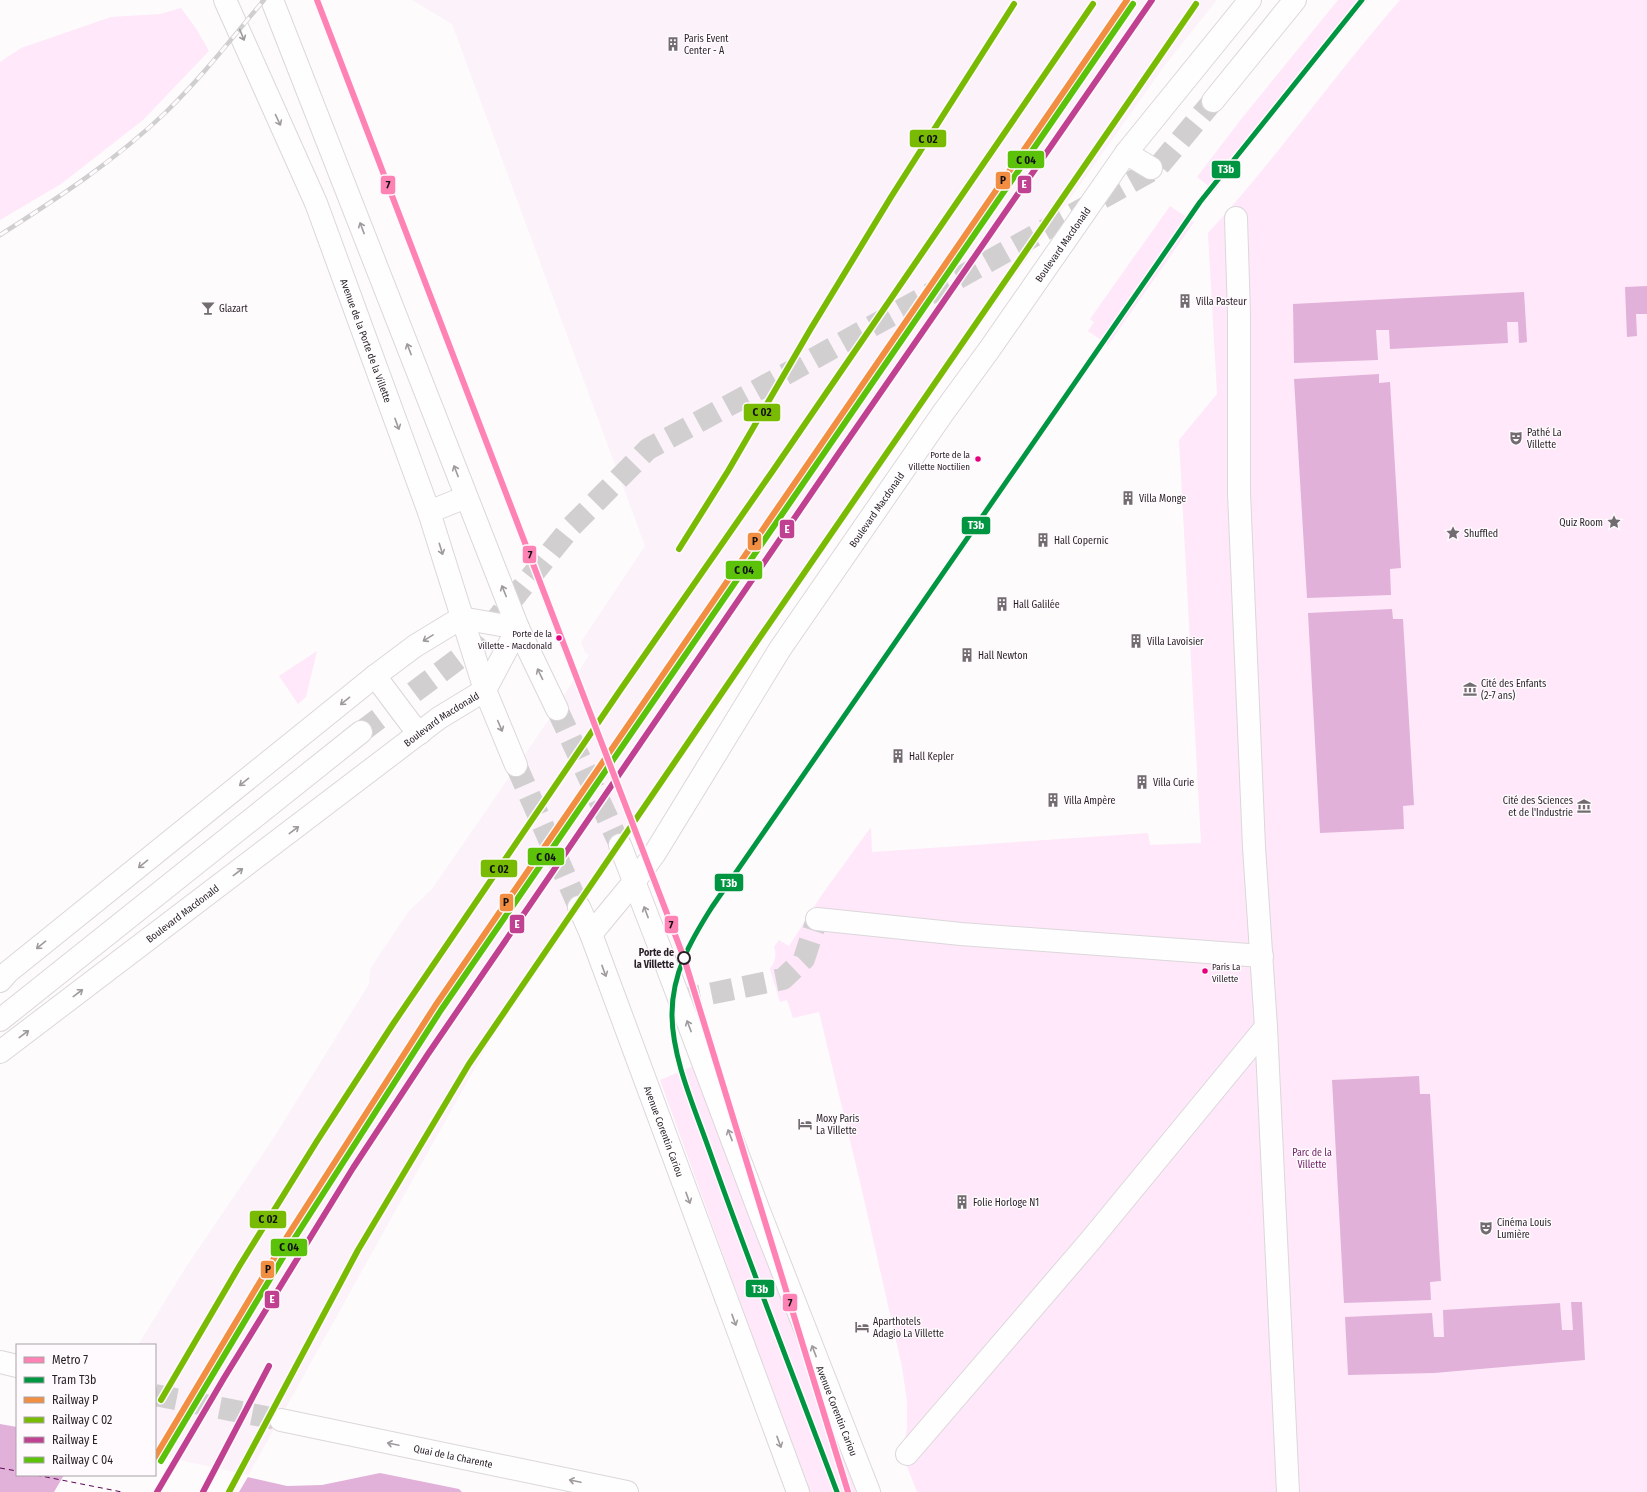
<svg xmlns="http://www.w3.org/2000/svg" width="1647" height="1492" viewBox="0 0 1647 1492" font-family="'Fira Sans Condensed',sans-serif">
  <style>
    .built { fill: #fcf2fa }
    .green { fill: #fee8f9 }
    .water { fill: #e2b1d9 }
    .pier { fill: #fdfbfc }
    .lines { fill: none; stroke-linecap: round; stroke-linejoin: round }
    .ferry { stroke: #5c0654; stroke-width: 1; stroke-dasharray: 5 4; stroke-linecap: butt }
    .minor-tunnel { stroke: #d2cfd1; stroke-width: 22; stroke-dasharray: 22 11; stroke-linecap: butt }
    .major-tunnel { stroke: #d2cfd1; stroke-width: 22; stroke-dasharray: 22 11; stroke-linecap: butt }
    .minor-casing { stroke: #dcd7da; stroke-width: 24 }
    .major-casing { stroke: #dcd7da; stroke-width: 24 }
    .minor { stroke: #fffeff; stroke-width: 22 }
    .major { stroke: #fffeff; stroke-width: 22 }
    .rail-casing { stroke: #d0cfd0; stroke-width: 4.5 }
    .rail { stroke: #fefafd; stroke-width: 3; stroke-dasharray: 9; stroke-linecap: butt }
    .rail-1-casing { stroke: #fefafd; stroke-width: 9 }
    .rail-2-casing { stroke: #fefafd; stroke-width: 9 }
    .rail-3-casing { stroke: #fefafd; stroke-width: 9 }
    .rail-4-casing { stroke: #fefafd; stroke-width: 9 }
    .rail-1 { stroke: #f28e42; stroke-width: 6 }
    .rail-2 { stroke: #79bb02; stroke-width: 6 }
    .rail-3 { stroke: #c04191; stroke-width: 6 }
    .rail-4 { stroke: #5bc109; stroke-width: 6 }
    .tram-1-casing { stroke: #fefafd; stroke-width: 8 }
    .tram-1 { stroke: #009641; stroke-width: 5 }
    .metro-1-casing { stroke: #fefafd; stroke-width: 9 }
    .metro-1 { stroke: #ff82b4; stroke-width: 6 }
    .oneway { stroke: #9e9a9d }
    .bus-dot { fill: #e5007d; stroke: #fefafd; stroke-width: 1.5 }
    .stop-dot { fill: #fefafd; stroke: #271f25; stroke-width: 2 }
    .labels { text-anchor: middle; stroke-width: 3; stroke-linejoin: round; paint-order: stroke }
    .bus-label { font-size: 9px; fill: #271f25; stroke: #fefafd; text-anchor: end }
    .poi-label { font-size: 10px; fill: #271f25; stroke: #fefafd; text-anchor: start }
    .street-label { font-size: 10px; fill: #271f25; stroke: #fefafd }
    .stop-label { font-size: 10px; font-weight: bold; fill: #271f25; stroke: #fefafd; text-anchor: end }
    .park-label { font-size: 10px; fill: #722269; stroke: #fefafd }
    .line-badge { stroke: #fefafd; stroke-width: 1.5 }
    .badge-label { font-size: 11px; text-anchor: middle; font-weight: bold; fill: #fff }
    .pale-badge-label { font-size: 11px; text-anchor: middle; font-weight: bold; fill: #111 }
  </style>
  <rect width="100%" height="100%" fill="#fdfbfc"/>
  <path class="built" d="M 412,0 L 1217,0 L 1165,65 L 843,518 L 497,1028 L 239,1492 L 51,1492 L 155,1475 L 155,1345 L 138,1345 L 186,1267 L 271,1142 L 369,984 L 370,969 L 409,911 L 432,889 L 552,715 L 589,655 L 585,652 L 581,642 L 645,546 L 452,24 Z"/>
  <path class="green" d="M 1338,0 L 1368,0 L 1283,102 L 1215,191 L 1197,177 L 1242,118 Z
    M 1400,0 L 1647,0 L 1647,1492 L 917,1492 L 902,1454 L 907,1429 L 907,1401 L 902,1367 L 861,1186 L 819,1012 L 793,1018 L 787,1000 L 780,1002 L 770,969 C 775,962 777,956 774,947 L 779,940 L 789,946 L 821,896 L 871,827 L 872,852 L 1148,833 L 1150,845 L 1201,843 L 1179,440 L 1217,394 L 1208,233 C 1276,159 1334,76 1400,0 Z
    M 181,8 L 197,30 L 209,51 L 143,120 L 61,184 L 0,220 L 0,62 L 21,48 L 111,17 L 160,14 Z
    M 1170,206 L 1194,222 L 1108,345 L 1088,331 L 1094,322 L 1090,319 Z
    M 317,651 L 306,697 L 298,704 L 279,676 Z
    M 696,1065 L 856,1492 L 809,1492 L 660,1080 Z"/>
  <path class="water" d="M 1647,286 L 1647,318 L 1647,314 L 1636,314 L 1637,336 L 1627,337 L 1625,287 Z
    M 1524,292 L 1527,342 L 1519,343 L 1518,322 L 1507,322 L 1508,343 L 1390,349 L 1389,330 L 1376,330 L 1378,360 L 1294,363 L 1293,304 Z
    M 1379,374 L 1379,383 L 1390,382 L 1401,568 L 1390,569 L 1391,595 L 1307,598 L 1294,379 Z
    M 1392,609 L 1393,619 L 1403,619 L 1414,805 L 1403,806 L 1404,829 L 1320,833 L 1308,613 Z
    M 1419,1076 L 1420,1094 L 1430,1094 L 1441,1281 L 1430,1282 L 1431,1300 L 1344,1303 L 1332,1080 Z
    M 1571,1302 L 1582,1302 L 1585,1360 L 1434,1373 L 1348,1375 L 1345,1317 L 1432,1313 L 1434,1337 L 1444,1337 L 1443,1310 L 1560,1303 L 1562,1330 L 1573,1330 Z
    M 0,1424 L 17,1427 L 17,1475 L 243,1476 L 287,1486 L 322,1485 L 380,1473 L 459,1489 L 462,1492 L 0,1492 Z"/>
  <path class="pier" d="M 155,1455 L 249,1475 L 239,1492 L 54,1492 L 64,1475 L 155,1475 Z"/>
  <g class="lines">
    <path class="ferry" d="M 0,1468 L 17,1471
      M 36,1475 L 122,1492"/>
    <path class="minor-tunnel" d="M 679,1000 L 783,979 L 804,959 L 817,919
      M 155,1395 L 281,1420"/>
    <path class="major-tunnel" d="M 557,709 L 620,845
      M 361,732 L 474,647 L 571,527 L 648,449 L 750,394 L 1158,167 L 1213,101
      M 516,765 L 579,907"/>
    <defs>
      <g id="minor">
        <path d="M 1126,153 L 1151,168"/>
        <path d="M 1236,218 L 1239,315 L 1239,493 L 1254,847 L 1266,1027 L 1288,1492"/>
        <path d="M 817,919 L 961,934 L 1262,956"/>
        <path d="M 0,1362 L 17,1366"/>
        <path id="s1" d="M 281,1420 L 627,1492"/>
        <path d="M 907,1454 L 1090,1241 L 1266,1027"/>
      </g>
      <g id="major">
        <path id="s2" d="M 225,0 L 316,203 L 429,512 L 485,690 L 516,765"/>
        <path d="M 272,0 L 518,628 L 557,709"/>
        <path d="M 1213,101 L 1295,0"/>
        <path d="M 429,512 L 466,497"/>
        <path d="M 375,676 L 411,724 L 420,733"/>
        <path id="s3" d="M 620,845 L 666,964 L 759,1211 L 869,1492"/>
        <path id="s4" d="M 579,907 L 591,934 L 798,1492"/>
        <path id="s5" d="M 591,934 L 634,882 L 655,853 L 780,649 L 943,413 L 989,350 L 1126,153 L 1250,0"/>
        <path d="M 0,981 L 8,972 L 375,676 L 415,646 L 461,618 L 518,628"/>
        <path d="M 0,1020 L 361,732"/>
        <path id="s6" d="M 0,1052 L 439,718 L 485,690 L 518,628"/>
      </g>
    </defs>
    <use href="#minor" class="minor-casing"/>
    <use href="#major" class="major-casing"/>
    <use href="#minor" class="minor"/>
    <use href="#major" class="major"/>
    <defs>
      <path id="rail" d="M 0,235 C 58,198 116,160 166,112 C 202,77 232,38 264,0"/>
    </defs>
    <use href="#rail" class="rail-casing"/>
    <use href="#rail" class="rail"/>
    <defs>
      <path id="rail-1" d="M 155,1457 L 288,1235 L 435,1006 L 1127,0"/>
      <path id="rail-2" d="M 679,549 L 728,471 L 810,330 L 891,197 L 1014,4
        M 161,1400 L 240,1265 L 317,1141 L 393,1024 L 621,689 L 772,472 L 1093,4
        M 229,1492 L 358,1250 L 469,1064 L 758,640 L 1196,4"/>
      <path id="rail-3" d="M 157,1492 L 224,1378 L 353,1168 L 428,1054 L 843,447 L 1152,0
        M 203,1492 L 269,1366"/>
      <path id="rail-4" d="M 161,1461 L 294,1239 L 441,1010 L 1133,4"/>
    </defs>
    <use href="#rail-1" class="rail-1-casing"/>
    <use href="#rail-2" class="rail-2-casing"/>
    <use href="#rail-3" class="rail-3-casing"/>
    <use href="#rail-4" class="rail-4-casing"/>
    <use href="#rail-1" class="rail-1"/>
    <use href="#rail-2" class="rail-2"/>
    <use href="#rail-3" class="rail-3"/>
    <use href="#rail-4" class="rail-4"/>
    <defs>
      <path id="tram-1" d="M 837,1492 C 795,1380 751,1268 711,1155 C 696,1111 672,1060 672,1014 C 672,973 691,940 712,907 L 1200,202 L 1362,0"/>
    </defs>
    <use href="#tram-1" class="tram-1-casing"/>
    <use href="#tram-1" class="tram-1"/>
    <defs>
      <path id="metro-1" d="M 317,0 L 684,958 L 848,1492"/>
    </defs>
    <use href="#metro-1" class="metro-1-casing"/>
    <use href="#metro-1" class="metro-1"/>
  </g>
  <defs><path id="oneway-shaft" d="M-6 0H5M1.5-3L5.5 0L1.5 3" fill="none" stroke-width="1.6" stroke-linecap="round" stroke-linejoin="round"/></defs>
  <g class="oneway">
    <use href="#oneway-shaft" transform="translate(242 35) rotate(68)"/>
    <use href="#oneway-shaft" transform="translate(278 120) rotate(65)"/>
    <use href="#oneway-shaft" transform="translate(362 228) rotate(-111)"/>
    <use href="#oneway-shaft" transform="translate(409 349) rotate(-111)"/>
    <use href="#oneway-shaft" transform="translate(397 424) rotate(70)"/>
    <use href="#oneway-shaft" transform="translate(456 471) rotate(-111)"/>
    <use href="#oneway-shaft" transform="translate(441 549) rotate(73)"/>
    <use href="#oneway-shaft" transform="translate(504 591) rotate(-112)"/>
    <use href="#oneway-shaft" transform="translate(428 638) rotate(148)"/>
    <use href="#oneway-shaft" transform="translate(540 674) rotate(-116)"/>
    <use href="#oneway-shaft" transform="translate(345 701) rotate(141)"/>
    <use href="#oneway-shaft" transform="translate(500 726) rotate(67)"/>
    <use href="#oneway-shaft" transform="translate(244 782) rotate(141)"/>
    <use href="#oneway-shaft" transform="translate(294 830) rotate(-37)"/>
    <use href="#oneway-shaft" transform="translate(143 864) rotate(141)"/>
    <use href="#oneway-shaft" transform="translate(238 872) rotate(-37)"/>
    <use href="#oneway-shaft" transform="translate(646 912) rotate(-111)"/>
    <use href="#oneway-shaft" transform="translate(41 945) rotate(141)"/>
    <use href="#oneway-shaft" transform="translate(604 971) rotate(70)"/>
    <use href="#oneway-shaft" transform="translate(78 993) rotate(-37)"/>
    <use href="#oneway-shaft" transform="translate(689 1026) rotate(-111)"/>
    <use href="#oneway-shaft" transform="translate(24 1034) rotate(-37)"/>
    <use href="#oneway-shaft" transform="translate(730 1135) rotate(-111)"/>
    <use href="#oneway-shaft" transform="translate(688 1198) rotate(70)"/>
    <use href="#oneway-shaft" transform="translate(734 1320) rotate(70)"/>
    <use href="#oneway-shaft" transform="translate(814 1351) rotate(-111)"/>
    <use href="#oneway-shaft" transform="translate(779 1442) rotate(70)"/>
    <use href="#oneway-shaft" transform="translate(393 1444) rotate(-168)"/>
    <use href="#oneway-shaft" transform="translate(575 1481) rotate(-168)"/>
  </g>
  <defs>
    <symbol id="building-bare" viewBox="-9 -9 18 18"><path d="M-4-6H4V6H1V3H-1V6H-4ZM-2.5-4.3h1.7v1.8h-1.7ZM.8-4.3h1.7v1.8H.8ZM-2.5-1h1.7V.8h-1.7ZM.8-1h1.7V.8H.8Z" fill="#726c70" stroke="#fefafd" stroke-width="2.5" paint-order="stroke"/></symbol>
    <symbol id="bar-bare" viewBox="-9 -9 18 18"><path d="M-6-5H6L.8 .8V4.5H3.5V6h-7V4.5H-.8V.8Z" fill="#726c70" stroke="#fefafd" stroke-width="2.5" paint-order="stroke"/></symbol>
    <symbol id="theatre-bare" viewBox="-9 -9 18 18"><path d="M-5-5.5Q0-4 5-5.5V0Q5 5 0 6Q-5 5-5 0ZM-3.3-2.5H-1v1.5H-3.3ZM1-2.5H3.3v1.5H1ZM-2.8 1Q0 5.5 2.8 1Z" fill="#726c70" stroke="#fefafd" stroke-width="2.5" paint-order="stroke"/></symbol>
    <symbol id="sight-bare" viewBox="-9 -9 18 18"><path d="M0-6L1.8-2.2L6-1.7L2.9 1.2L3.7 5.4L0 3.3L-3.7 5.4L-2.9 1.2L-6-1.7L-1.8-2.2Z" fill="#726c70" stroke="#fefafd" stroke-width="2.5" paint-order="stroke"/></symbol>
    <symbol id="museum-bare" viewBox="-9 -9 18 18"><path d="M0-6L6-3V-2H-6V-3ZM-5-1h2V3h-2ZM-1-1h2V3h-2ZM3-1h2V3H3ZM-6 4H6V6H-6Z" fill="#726c70" stroke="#fefafd" stroke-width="2.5" paint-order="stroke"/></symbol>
    <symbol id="hotel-bare" viewBox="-9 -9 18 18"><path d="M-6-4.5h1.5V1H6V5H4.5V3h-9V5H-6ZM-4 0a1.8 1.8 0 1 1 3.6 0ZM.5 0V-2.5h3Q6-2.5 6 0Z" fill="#726c70" stroke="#fefafd" stroke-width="2.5" paint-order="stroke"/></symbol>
  </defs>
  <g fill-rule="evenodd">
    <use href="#building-bare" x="663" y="34" width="20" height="20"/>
    <use href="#building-bare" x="1175" y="291" width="20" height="20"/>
    <use href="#bar-bare" x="198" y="298" width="20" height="20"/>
    <use href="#theatre-bare" x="1506" y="428" width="20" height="20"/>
    <use href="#building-bare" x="1118" y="488" width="20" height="20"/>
    <use href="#sight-bare" x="1604" y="512" width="20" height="20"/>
    <use href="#sight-bare" x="1443" y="523" width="20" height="20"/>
    <use href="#building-bare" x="1033" y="530" width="20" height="20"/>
    <use href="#building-bare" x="992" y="594" width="20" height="20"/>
    <use href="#building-bare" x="1126" y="631" width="20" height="20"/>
    <use href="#building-bare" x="957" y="645" width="20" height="20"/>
    <use href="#museum-bare" x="1460" y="679" width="20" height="20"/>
    <use href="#building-bare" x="888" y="746" width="20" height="20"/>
    <use href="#building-bare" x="1132" y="772" width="20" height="20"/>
    <use href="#building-bare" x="1043" y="790" width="20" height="20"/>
    <use href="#museum-bare" x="1574" y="796" width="20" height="20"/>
    <use href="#hotel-bare" x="795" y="1114" width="20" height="20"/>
    <use href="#building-bare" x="952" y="1192" width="20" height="20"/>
    <use href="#theatre-bare" x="1476" y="1218" width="20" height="20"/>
    <use href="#hotel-bare" x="852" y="1317" width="20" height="20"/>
  </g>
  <g class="bus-dot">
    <circle cx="978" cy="459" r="3.5"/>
    <circle cx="559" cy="638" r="3.5"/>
    <circle cx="1205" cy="971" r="3.5"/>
  </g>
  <circle class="stop-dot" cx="684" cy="958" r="6"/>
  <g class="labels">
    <g class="bus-label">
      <text x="970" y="458">Porte de la<tspan x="970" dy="12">Villette Noctilien</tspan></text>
      <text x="552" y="637">Porte de la<tspan x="552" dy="12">Villette - Macdonald</tspan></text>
      <text x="1212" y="970" text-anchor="start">Paris La<tspan x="1212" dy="12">Villette</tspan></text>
    </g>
    <g class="poi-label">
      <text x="684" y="42">Paris Event<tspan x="684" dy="12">Center - A</tspan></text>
      <text x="1196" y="305">Villa Pasteur</text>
      <text x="219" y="312">Glazart</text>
      <text x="1527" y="436">Pathé La<tspan x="1527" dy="12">Villette</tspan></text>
      <text x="1139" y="502">Villa Monge</text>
      <text x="1603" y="526" text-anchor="end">Quiz Room</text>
      <text x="1464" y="537">Shuffled</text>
      <text x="1054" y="544">Hall Copernic</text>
      <text x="1013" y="608">Hall Galilée</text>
      <text x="1147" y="645">Villa Lavoisier</text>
      <text x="978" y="659">Hall Newton</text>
      <text x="1481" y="687">Cité des Enfants<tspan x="1481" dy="12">(2-7 ans)</tspan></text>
      <text x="909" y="760">Hall Kepler</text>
      <text x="1153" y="786">Villa Curie</text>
      <text x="1064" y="804">Villa Ampère</text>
      <text x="1573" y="804" text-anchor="end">Cité des Sciences<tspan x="1573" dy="12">et de l'Industrie</tspan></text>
      <text x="816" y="1122">Moxy Paris<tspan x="816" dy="12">La Villette</tspan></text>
      <text x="973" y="1206">Folie Horloge N1</text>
      <text x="1497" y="1226">Cinéma Louis<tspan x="1497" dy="12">Lumière</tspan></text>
      <text x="873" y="1325">Aparthotels<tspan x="873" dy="12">Adagio La Villette</tspan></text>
    </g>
    <g class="street-label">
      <text dy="4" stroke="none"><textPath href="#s5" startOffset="836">Boulevard Macdonald</textPath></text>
      <text dy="4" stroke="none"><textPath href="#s2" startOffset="369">Avenue de la Porte de la Villette</textPath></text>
      <text dy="4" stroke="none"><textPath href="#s5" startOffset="512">Boulevard Macdonald</textPath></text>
      <text dy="4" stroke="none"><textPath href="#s6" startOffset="553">Boulevard Macdonald</textPath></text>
      <text dy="4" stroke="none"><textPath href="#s6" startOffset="229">Boulevard Macdonald</textPath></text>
      <text dy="4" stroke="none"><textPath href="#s4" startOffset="240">Avenue Corentin Cariou</textPath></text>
      <text dy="4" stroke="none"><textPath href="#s3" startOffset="606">Avenue Corentin Cariou</textPath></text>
      <text dy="4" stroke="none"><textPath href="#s1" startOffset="176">Quai de la Charente</textPath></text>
    </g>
    <g class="stop-label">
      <text x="674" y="956">Porte de<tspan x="674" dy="12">la Villette</tspan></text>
    </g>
    <g class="park-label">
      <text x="1312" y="1156">Parc de la<tspan x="1312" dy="12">Villette</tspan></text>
    </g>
  </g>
  <g class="line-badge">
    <rect x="909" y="129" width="38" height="19" rx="4" fill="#79bb02"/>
    <rect x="1007" y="150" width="38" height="19" rx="4" fill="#5bc109"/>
    <rect x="1211" y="160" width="30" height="19" rx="4" fill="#009641"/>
    <rect x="995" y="171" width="16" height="19" rx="4" fill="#f28e42"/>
    <rect x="1017" y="175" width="15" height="19" rx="4" fill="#c04191"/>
    <rect x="380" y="175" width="16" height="20" rx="4" fill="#ff82b4"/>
    <rect x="743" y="403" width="38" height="19" rx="4" fill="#79bb02"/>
    <rect x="961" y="516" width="30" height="19" rx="4" fill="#009641"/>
    <rect x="779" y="519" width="16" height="20" rx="4" fill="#c04191"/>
    <rect x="747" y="532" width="15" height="19" rx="4" fill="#f28e42"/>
    <rect x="522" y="545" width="15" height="19" rx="4" fill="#ff82b4"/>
    <rect x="725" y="560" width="38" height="20" rx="4" fill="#5bc109"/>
    <rect x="527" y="847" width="38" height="19" rx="4" fill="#5bc109"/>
    <rect x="480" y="859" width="38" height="19" rx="4" fill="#79bb02"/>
    <rect x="714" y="873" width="30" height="19" rx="4" fill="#009641"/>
    <rect x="499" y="893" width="15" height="19" rx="4" fill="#f28e42"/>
    <rect x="509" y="914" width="16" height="20" rx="4" fill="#c04191"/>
    <rect x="664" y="915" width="15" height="19" rx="4" fill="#ff82b4"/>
    <rect x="249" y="1210" width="38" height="19" rx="4" fill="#79bb02"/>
    <rect x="270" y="1238" width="38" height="19" rx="4" fill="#5bc109"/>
    <rect x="260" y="1260" width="15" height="19" rx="4" fill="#f28e42"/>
    <rect x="745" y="1279" width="30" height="19" rx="4" fill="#009641"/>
    <rect x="264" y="1290" width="16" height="19" rx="4" fill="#c04191"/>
    <rect x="782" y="1293" width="16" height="19" rx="4" fill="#ff82b4"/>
  </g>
  <g class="badge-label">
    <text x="1226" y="173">T3b</text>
    <text x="1024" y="188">E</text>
    <text x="976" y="529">T3b</text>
    <text x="787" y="533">E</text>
    <text x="729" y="887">T3b</text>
    <text x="517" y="928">E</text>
    <text x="760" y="1293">T3b</text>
    <text x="272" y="1303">E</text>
  </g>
  <g class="pale-badge-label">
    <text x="928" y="143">C 02</text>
    <text x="1026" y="164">C 04</text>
    <text x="1003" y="184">P</text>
    <text x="388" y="189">7</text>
    <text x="762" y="416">C 02</text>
    <text x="755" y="545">P</text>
    <text x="530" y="559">7</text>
    <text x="744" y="574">C 04</text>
    <text x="546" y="861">C 04</text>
    <text x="499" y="873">C 02</text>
    <text x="506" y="906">P</text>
    <text x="671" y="929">7</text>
    <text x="268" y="1223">C 02</text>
    <text x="289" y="1251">C 04</text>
    <text x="268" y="1273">P</text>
    <text x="790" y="1307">7</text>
  </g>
  <rect x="16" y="1344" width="140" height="132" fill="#fefafd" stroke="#a8a2a7"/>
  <rect x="24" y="1357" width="20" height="6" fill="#ff82b4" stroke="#a8a2a7"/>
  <text x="52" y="1364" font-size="12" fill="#271f25">Metro 7</text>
  <rect x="24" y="1377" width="20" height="6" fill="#009641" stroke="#a8a2a7"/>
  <text x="52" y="1384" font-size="12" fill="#271f25">Tram T3b</text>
  <rect x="24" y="1397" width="20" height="6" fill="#f28e42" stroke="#a8a2a7"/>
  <text x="52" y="1404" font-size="12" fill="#271f25">Railway P</text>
  <rect x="24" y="1417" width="20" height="6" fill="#79bb02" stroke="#a8a2a7"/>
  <text x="52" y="1424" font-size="12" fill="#271f25">Railway C 02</text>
  <rect x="24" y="1437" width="20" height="6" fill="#c04191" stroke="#a8a2a7"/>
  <text x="52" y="1444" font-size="12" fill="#271f25">Railway E</text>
  <rect x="24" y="1457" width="20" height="6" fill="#5bc109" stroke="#a8a2a7"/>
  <text x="52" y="1464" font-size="12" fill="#271f25">Railway C 04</text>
</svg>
